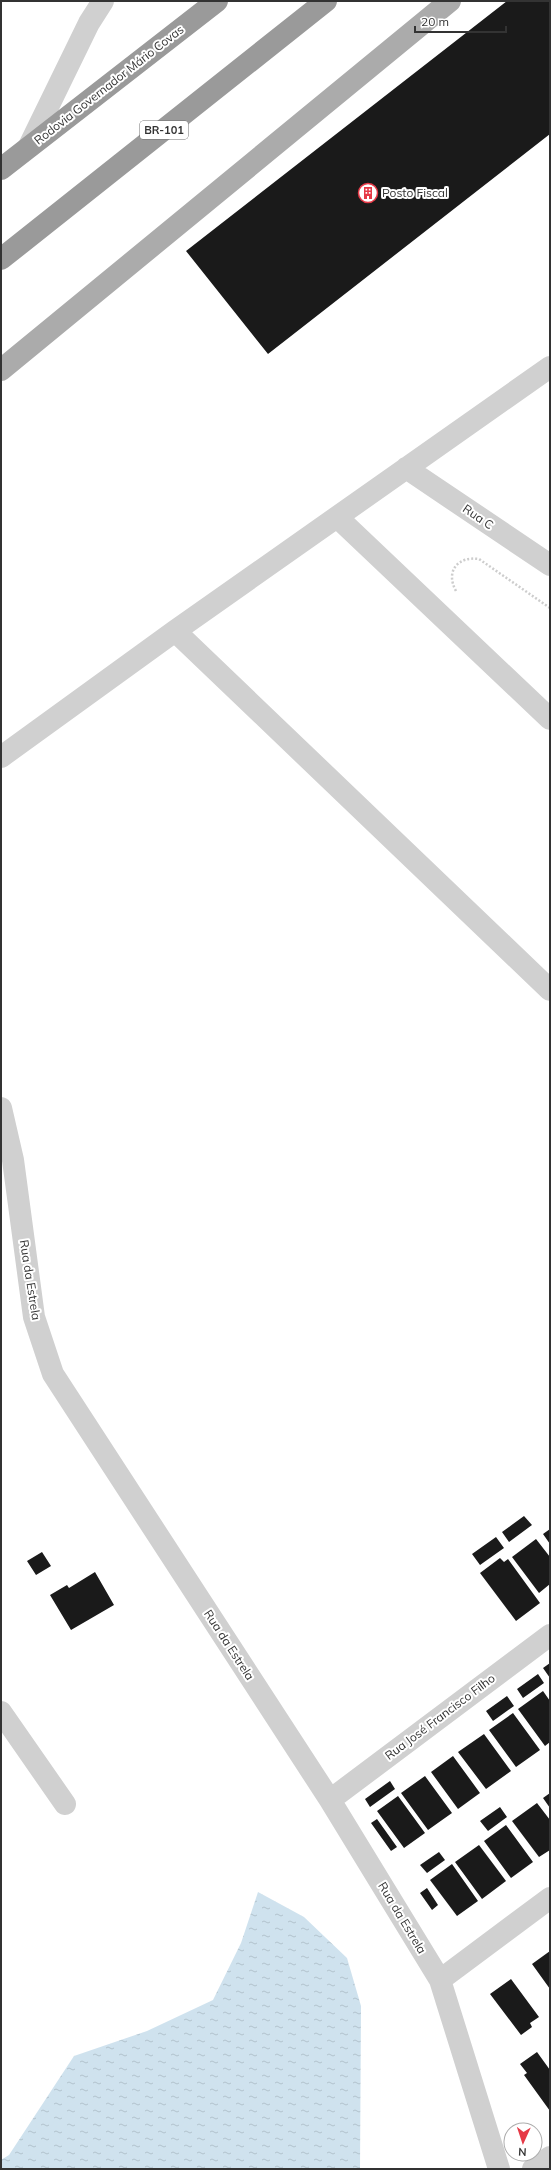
<svg xmlns="http://www.w3.org/2000/svg" width="551" height="2170" viewBox="0 0 551 2170" font-family="Mulish,sans-serif">
  <style>
    .water { fill: url(#water-ripples) }
    .building { fill: #1a1a1a }
    .lines { fill: none; stroke-linecap: round; stroke-linejoin: round }
    .path { stroke: #cdcdcd; stroke-width: 2.5; stroke-dasharray: 2 2; stroke-linecap: butt }
    .minor { stroke: #d0d0d0; stroke-width: 22 }
    .major { stroke: #ababab; stroke-width: 22 }
    .highway { stroke: #9a9a9a; stroke-width: 22 }
    .labels { text-anchor: middle; stroke-width: 4; stroke-linejoin: round; paint-order: stroke }
    .shield { fill: #fff; stroke: #707070; stroke-width: 1 }
    .shield-label { font-size: 11px; font-weight: bold; fill: #333 }
    .street-label { font-size: 12px; fill: #333; stroke: #fff }
    .poi-label { font-size: 12px; fill: #333; stroke: #fff; text-anchor: start }
  </style>
  <defs>
    <pattern id="water-ripples" width="26" height="14" patternUnits="userSpaceOnUse"><rect width="26" height="14" fill="#cfe2ee"/><path d="M2 4q2-2 4 0t4 0M15 11q2-2 4 0t4 0" fill="none" stroke="#b2c2cd"/></pattern>
  </defs>
  <rect width="100%" height="100%" fill="#fff"/>
  <path class="water" d="M 258,1892 L 304,1917 L 347,1958 L 361,2006 L 360,2169 L 1,2169 L 1,2160 L 9,2155 L 74,2056 L 147,2031 L 213,2000 L 241,1943 Z"/>
  <path class="building" d="M 507,1 L 550,1 L 550,134 L 268,354 L 186,251 Z
    M 524,1516 L 532,1525 L 509,1542 L 502,1532 Z
    M 550,1529 L 550,1544 L 543,1534 Z
    M 496,1537 L 504,1548 L 480,1565 L 472,1554 Z
    M 536,1539 L 550,1557 L 550,1584 L 539,1593 L 512,1557 Z
    M 42,1552 L 51,1566 L 36,1575 L 27,1561 Z
    M 500,1558 L 504,1562 L 508,1559 L 540,1603 L 516,1621 L 480,1573 Z
    M 95,1572 L 114,1605 L 71,1630 L 50,1595 L 67,1585 L 69,1588 Z
    M 550,1663 L 550,1678 L 543,1668 Z
    M 538,1674 L 544,1683 L 523,1698 L 517,1689 Z
    M 543,1691 L 550,1701 L 550,1742 L 545,1746 L 518,1709 Z
    M 507,1696 L 514,1706 L 493,1721 L 486,1711 Z
    M 513,1713 L 540,1750 L 516,1767 L 489,1730 Z
    M 484,1734 L 511,1771 L 486,1789 L 458,1752 Z
    M 453,1756 L 480,1793 L 458,1809 L 431,1772 Z
    M 425,1776 L 452,1813 L 428,1830 L 401,1793 Z
    M 390,1781 L 395,1789 L 370,1807 L 365,1799 Z
    M 550,1793 L 550,1808 L 543,1798 Z
    M 398,1796 L 425,1833 L 404,1848 L 377,1811 Z
    M 537,1803 L 550,1820 L 550,1850 L 539,1857 L 512,1821 Z
    M 500,1807 L 507,1817 L 488,1831 L 480,1821 Z
    M 377,1819 L 397,1847 L 391,1851 L 371,1823 Z
    M 506,1825 L 533,1862 L 511,1878 L 484,1841 Z
    M 479,1845 L 506,1881 L 482,1899 L 455,1862 Z
    M 439,1852 L 445,1860 L 427,1873 L 420,1865 Z
    M 452,1864 L 478,1901 L 457,1916 L 430,1880 Z
    M 427,1888 L 438,1905 L 432,1910 L 420,1893 Z
    M 550,1951 L 550,1989 L 532,1964 Z
    M 511,1979 L 539,2017 L 530,2023 L 532,2027 L 521,2035 L 490,1994 Z
    M 537,2052 L 550,2070 L 550,2111 L 524,2075 L 527,2073 L 520,2064 Z"/>
  <g class="lines">
    <path class="path" d="M 456,591 C 445,571 458,556 479,559 L 550,608"/>
    <path class="minor" d="M 29,146 L 89,23 L 103,1
      M 406,468 L 550,565
      M 337,517 L 550,719
      M 175,631 L 550,990
      M 1,757 L 175,631 L 550,367
      M 1,1108 L 13,1160 L 34,1317 L 53,1374 L 330,1800 L 440,1980 L 499,2169
      M 1,1712 L 65,1804
      M 330,1800 L 550,1635
      M 440,1980 L 550,1898
      M 533,2169 L 550,2157"/>
    <path class="major" d="M 1,370 L 450,1"/>
    <path class="highway" d="M 1,169 L 217,1
      M 1,259 L 326,1"/>
  </g>
  <defs>
    <symbol id="building-ring" viewBox="-11 -11 22 22"><circle r="9.5" fill="#fff" stroke="#e63946" stroke-width="1.5"/><path d="M-4-6H4V6H1V3H-1V6H-4ZM-2.5-4.3h1.7v1.8h-1.7ZM.8-4.3h1.7v1.8H.8ZM-2.5-1h1.7V.8h-1.7ZM.8-1h1.7V.8H.8Z" fill="#e63946"/></symbol>
  </defs>
  <g fill-rule="evenodd">
    <use href="#building-ring" x="357" y="182" width="22" height="22"/>
  </g>
  <g class="labels">
    <rect class="shield" x="140" y="121" width="48" height="18" rx="3"/>
    <g class="shield-label">
      <text x="164" y="134">BR-101</text>
    </g>
    <g class="street-label">
      <text transform="translate(109 85) rotate(-38)" y="4">Rodovia Governador Mário Covas</text>
      <text transform="translate(478 517) rotate(34)" y="4">Rua C</text>
      <text transform="translate(30 1280) rotate(81)" y="4">Rua da Estrela</text>
      <text transform="translate(229 1645) rotate(57)" y="4">Rua da Estrela</text>
      <text transform="translate(440 1717) rotate(-37)" y="4">Rua José Francisco Filho</text>
      <text transform="translate(402 1918) rotate(59)" y="4">Rua da Estrela</text>
    </g>
    <g class="poi-label">
      <text x="382" y="197">Posto Fiscal</text>
    </g>
  </g>
  <rect width="551" height="2170" fill="none" stroke="#333333" stroke-width="4"/>
  <g transform="translate(523 2142) rotate(183)"><circle r="19" fill="#ffffff" stroke="#adadad"/>
  <path d="M0-3L7 15L0 10L-7 15Z" fill="#e63946"/>
  <text y="-6" font-size="11" font-weight="bold" text-anchor="middle" fill="#333333">N</text>
  </g>
  <path d="M415 26v6h91v-6" fill="none" stroke="#333333" stroke-width="2"/>
  <text x="421" y="26" font-size="12" fill="#333333" stroke="#ffffff" stroke-width="3" paint-order="stroke">20 m</text>
</svg>
